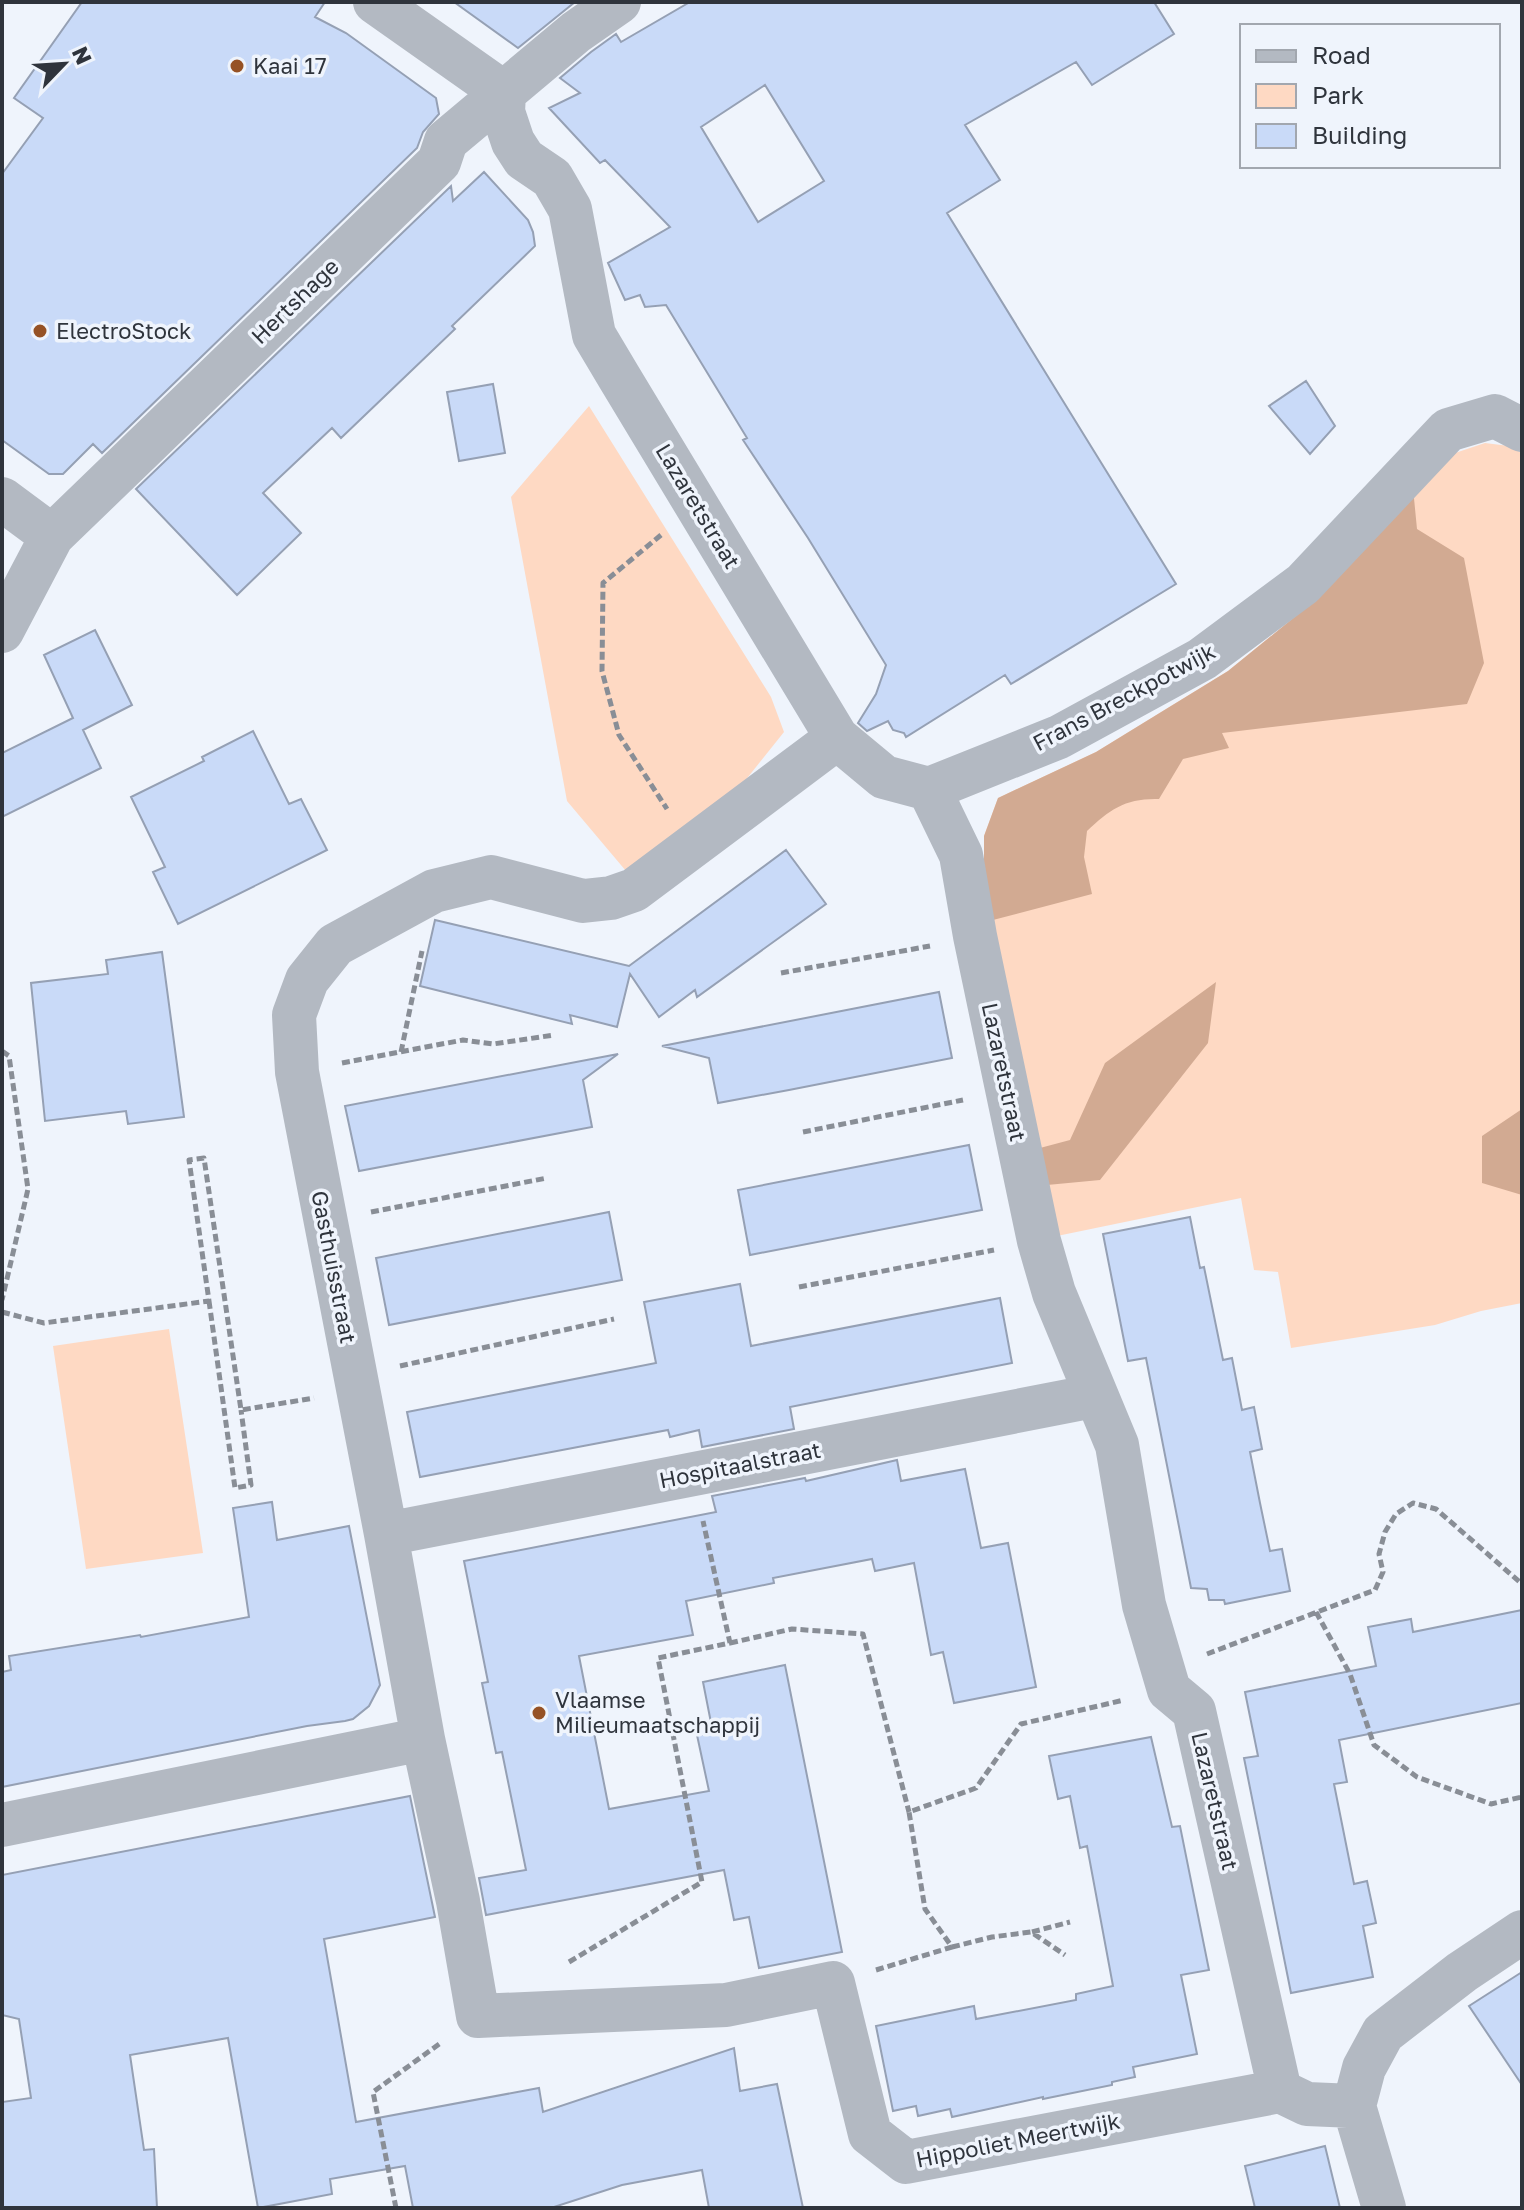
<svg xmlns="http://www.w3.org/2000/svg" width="1524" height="2210" viewBox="0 0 1524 2210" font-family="'Golos Text',sans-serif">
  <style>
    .green { fill: #fed9c3 }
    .forest { fill: #d2aa92 }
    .building { fill: #c9daf8; stroke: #95a0b4; stroke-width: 2; fill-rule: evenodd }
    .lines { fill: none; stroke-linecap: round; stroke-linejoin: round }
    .path { stroke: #898e96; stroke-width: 5; stroke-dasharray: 8 4; stroke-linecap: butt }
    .minor { stroke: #b3b9c2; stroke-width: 44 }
    .poi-dot { fill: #965225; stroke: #eff4fc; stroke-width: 3 }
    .labels { text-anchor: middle; stroke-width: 7; stroke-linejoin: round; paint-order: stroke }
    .poi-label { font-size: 22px; fill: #2f343c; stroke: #eff4fc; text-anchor: start }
    .street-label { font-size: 22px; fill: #2f343c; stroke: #eff4fc }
  </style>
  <rect width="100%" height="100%" fill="#eff4fc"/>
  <path class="green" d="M 589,406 L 771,697 L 784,732 L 732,797 L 626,871 L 567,801 L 511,497 Z
    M 1485,443 L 1509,446 L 1522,453 L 1522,1303 L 1481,1311 L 1435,1325 L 1291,1348 L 1278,1272 L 1254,1270 L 1241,1198 L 1057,1236 L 1030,1092 L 1009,1005 L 993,920 L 984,836 L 998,798 L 1096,752 L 1228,671 L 1297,615 L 1449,455 Z
    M 169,1329 L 203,1553 L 86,1569 L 53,1346 Z"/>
  <path class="forest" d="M 1413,488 L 1417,529 L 1464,558 L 1484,663 L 1467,704 L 1222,733 L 1229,748 L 1183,759 L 1159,799 C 1126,798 1110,809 1087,831 L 1084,857 L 1092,894 L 993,920 L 984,870 L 984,836 L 998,798 L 1096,752 L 1228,671 L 1297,615 Z
    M 1216,982 L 1208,1043 L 1100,1180 L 1047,1185 L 1040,1148 L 1070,1140 L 1105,1063 Z
    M 1522,1109 L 1522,1195 L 1482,1183 L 1482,1136 Z"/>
  <path class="building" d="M 82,2 L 325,2 L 315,17 L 346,33 L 436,98 L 439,114 L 423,132 L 417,148 L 102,453 L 93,444 L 63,474 L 49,474 L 2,440 L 2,174 L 43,118 L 14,98 Z
    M 454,2 L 575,2 L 518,48 Z
    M 690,2 L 1154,2 L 1174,34 L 1092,85 L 1076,62 L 965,125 L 1000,180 L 947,213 L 1176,584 L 1011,684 L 1005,675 L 906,737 L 904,733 L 893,730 L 888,721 L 867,731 L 858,723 L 876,694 L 886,665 L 808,538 L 743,440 L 747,438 L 666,305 L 645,307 L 640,295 L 625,300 L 608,263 L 670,227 L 605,160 L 600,163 L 549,108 L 580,93 L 560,78 L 591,52 L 616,34 L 621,42 ZM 765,85 L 824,181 L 758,222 L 701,127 Z
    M 484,172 L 528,220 L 533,232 L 535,246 L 452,326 L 455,329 L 341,438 L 332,428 L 263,493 L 301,533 L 237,595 L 136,489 L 451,186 L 453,201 Z
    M 1306,381 L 1335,426 L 1310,454 L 1269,406 Z
    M 493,384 L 505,453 L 459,461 L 447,392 Z
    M 95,630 L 132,705 L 83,730 L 101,768 L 2,817 L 2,753 L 73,718 L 44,655 Z
    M 253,731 L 289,804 L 301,799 L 327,850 L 178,924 L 153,872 L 165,867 L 131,797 L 204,761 L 202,757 Z
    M 786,850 L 826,904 L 697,997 L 695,990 L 659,1017 L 630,974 L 617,1027 L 570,1015 L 572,1024 L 420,986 L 435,920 L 629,966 Z
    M 162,952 L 184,1117 L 128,1124 L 126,1111 L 45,1121 L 31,983 L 108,974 L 106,960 Z
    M 939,992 L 952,1058 L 789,1090 L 718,1103 L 709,1058 L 662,1046 Z
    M 618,1054 L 583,1080 L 592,1127 L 359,1171 L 345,1106 Z
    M 969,1145 L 982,1210 L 750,1255 L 738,1190 Z
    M 609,1212 L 622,1280 L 389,1325 L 376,1258 Z
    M 1190,1217 L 1200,1268 L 1204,1267 L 1223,1360 L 1232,1358 L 1242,1410 L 1254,1407 L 1262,1449 L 1250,1452 L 1260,1503 L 1270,1551 L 1282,1549 L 1290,1591 L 1225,1604 L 1224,1600 L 1209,1600 L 1207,1589 L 1191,1588 L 1146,1358 L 1128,1361 L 1103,1234 Z
    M 740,1284 L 751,1346 L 1000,1298 L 1012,1363 L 790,1407 L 794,1429 L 702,1447 L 699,1430 L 670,1437 L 668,1430 L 420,1477 L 407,1412 L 656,1363 L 644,1302 Z
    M 897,1460 L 901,1481 L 965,1469 L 981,1548 L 1008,1543 L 1036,1687 L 954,1703 L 943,1652 L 931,1655 L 914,1563 L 875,1571 L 872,1559 L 773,1578 L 774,1583 L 686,1601 L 693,1635 L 579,1656 L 609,1809 L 709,1791 L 697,1735 L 713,1733 L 703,1682 L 785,1665 L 842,1952 L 759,1968 L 749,1917 L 734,1920 L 724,1870 L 486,1915 L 479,1878 L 526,1870 L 502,1752 L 496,1753 L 482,1683 L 488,1682 L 464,1561 L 716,1512 L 712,1496 L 805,1478 L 806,1481 Z
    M 272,1502 L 277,1540 L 349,1526 L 380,1685 L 369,1706 L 353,1719 L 345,1721 L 307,1726 L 2,1787 L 2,1672 L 11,1670 L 9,1656 L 140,1635 L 141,1637 L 249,1617 L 233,1508 Z
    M 1522,1610 L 1522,1703 L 1339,1740 L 1347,1782 L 1334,1784 L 1354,1884 L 1367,1881 L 1376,1923 L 1363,1926 L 1373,1977 L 1291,1993 L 1244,1758 L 1258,1756 L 1245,1692 L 1376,1666 L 1368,1627 L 1411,1619 L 1413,1632 Z
    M 1151,1737 L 1172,1827 L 1180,1826 L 1209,1970 L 1181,1975 L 1197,2054 L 1133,2067 L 1135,2077 L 1112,2082 L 1112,2085 L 1043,2099 L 1043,2097 L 952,2117 L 950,2109 L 918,2116 L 916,2106 L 893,2111 L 876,2026 L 974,2006 L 976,2019 L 1076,2000 L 1076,1994 L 1113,1986 L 1087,1846 L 1080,1848 L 1070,1796 L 1058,1799 L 1049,1756 Z
    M 410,1796 L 435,1917 L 324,1939 L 356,2122 L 539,2088 L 543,2112 L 734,2048 L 740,2091 L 777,2084 L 803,2208 L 709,2208 L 702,2170 L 622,2185 L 551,2208 L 413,2208 L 405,2166 L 330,2179 L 332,2194 L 258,2208 L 228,2038 L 130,2055 L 144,2150 L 154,2149 L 157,2208 L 2,2208 L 2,2102 L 31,2098 L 19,2019 L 2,2015 L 2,1875 Z
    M 1522,1972 L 1522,2085 L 1469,2006 Z
    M 1325,2146 L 1340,2208 L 1255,2208 L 1245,2166 Z"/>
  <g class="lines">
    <path class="path" d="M 661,535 L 603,583 L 602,671 L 619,735 L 667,809
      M 781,973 L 930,946
      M 2,1051 L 9,1056 L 28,1189 L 2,1300
      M 401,1052 L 422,951
      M 342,1063 L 463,1040 L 493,1044 L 554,1035
      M 803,1132 L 963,1100
      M 371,1212 L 547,1178
      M 799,1287 L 994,1250
      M 209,1301 L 235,1488 L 251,1485 L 241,1410
      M 2,1312 L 44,1323 L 209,1301 L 189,1160 L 204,1158 L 241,1410 L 314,1398
      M 400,1366 L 614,1319
      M 1316,1612 L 1350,1674 L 1374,1745 L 1417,1777 L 1491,1804 L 1522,1797
      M 730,1643 L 792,1629 L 863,1634 L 909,1812
      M 1207,1654 L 1375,1590 L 1383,1572 L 1379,1554 L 1385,1532 L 1396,1514 L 1413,1503 L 1436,1509 L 1522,1584
      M 1032,1932 L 1070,1922
      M 952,1947 L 992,1937 L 1031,1932 L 1065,1955
      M 569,1962 L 702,1882 L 658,1658 L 730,1643 L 703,1521
      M 876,1970 L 952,1947 L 925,1909 L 909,1812 L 976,1788 L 1021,1724 L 1124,1700
      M 396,2208 L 373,2092 L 442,2042"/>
    <path class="minor" d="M 375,2 L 504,93
      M 504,93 L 503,112 L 513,142 L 524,159 L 552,178 L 570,209 L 594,335 L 619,377 L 837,738 L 884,777 L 929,789 L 961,855 L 975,936 L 1039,1241 L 1054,1293 L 1117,1445 L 1144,1605 L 1169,1690 L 1194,1711 L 1280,2091 L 1307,2104 L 1354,2106
      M 2,499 L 52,536
      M 2,631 L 52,536 L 439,162 L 446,141 L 576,32 L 619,2
      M 929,789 L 1059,737 L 1202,659 L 1303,584 L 1448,430 L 1495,416 L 1522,430
      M 386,1534 L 1094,1396
      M 423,1739 L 458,1901 L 478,2016 L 726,2005 L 833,1983 L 870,2134 L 906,2162 L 1280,2091
      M 2,1825 L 423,1739 L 386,1534 L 297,1072 L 294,1015 L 307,980 L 335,945 L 434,891 L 491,877 L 583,901 L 611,898 L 634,890 L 837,738
      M 1384,2208 L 1354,2106 L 1364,2068 L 1383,2033 L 1462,1972 L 1522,1932"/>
  </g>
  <g class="poi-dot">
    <circle cx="237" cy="66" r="8"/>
    <circle cx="40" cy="331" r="8"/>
    <circle cx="539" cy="1713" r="8"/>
  </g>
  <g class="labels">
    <g class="poi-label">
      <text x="253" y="74">Kaai 17</text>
      <text x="56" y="339">ElectroStock</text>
      <text x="555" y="1708">Vlaamse<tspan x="555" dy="25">Milieumaatschappij</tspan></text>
    </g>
    <g class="street-label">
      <text transform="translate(295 301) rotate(-44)" y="8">Hertshage</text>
      <text transform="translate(698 506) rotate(59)" y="8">Lazaretstraat</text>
      <text transform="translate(1124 697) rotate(-28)" y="8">Frans Breckpotwijk</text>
      <text transform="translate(1004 1072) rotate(78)" y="8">Lazaretstraat</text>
      <text transform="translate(334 1267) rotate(79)" y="8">Gasthuisstraat</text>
      <text transform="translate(740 1465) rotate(-11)" y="8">Hospitaalstraat</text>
      <text transform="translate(1215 1801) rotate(77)" y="8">Lazaretstraat</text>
      <text transform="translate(1018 2140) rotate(-11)" y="8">Hippoliet Meertwijk</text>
    </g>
  </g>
  <rect width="1524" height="2210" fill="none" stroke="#2f343c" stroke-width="8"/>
  <rect x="1240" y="24" width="260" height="144" fill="#eff4fc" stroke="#a2a7af" stroke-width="2"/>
  <rect x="1256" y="50" width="40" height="12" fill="#b3b9c2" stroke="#a2a7af" stroke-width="2"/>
  <text x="1312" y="64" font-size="24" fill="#2f343c">Road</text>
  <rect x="1256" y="84" width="40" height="24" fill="#fed9c3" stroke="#a2a7af" stroke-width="2"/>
  <text x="1312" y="104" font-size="24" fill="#2f343c">Park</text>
  <rect x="1256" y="124" width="40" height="24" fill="#c9daf8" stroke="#a2a7af" stroke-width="2"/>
  <text x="1312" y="144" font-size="24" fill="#2f343c">Building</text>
  <g transform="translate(64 64) rotate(65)" stroke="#eff4fc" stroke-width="6" paint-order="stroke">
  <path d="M0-6L14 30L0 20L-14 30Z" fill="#2f343c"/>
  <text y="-12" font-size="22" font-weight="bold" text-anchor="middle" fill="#2f343c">N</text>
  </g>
</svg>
